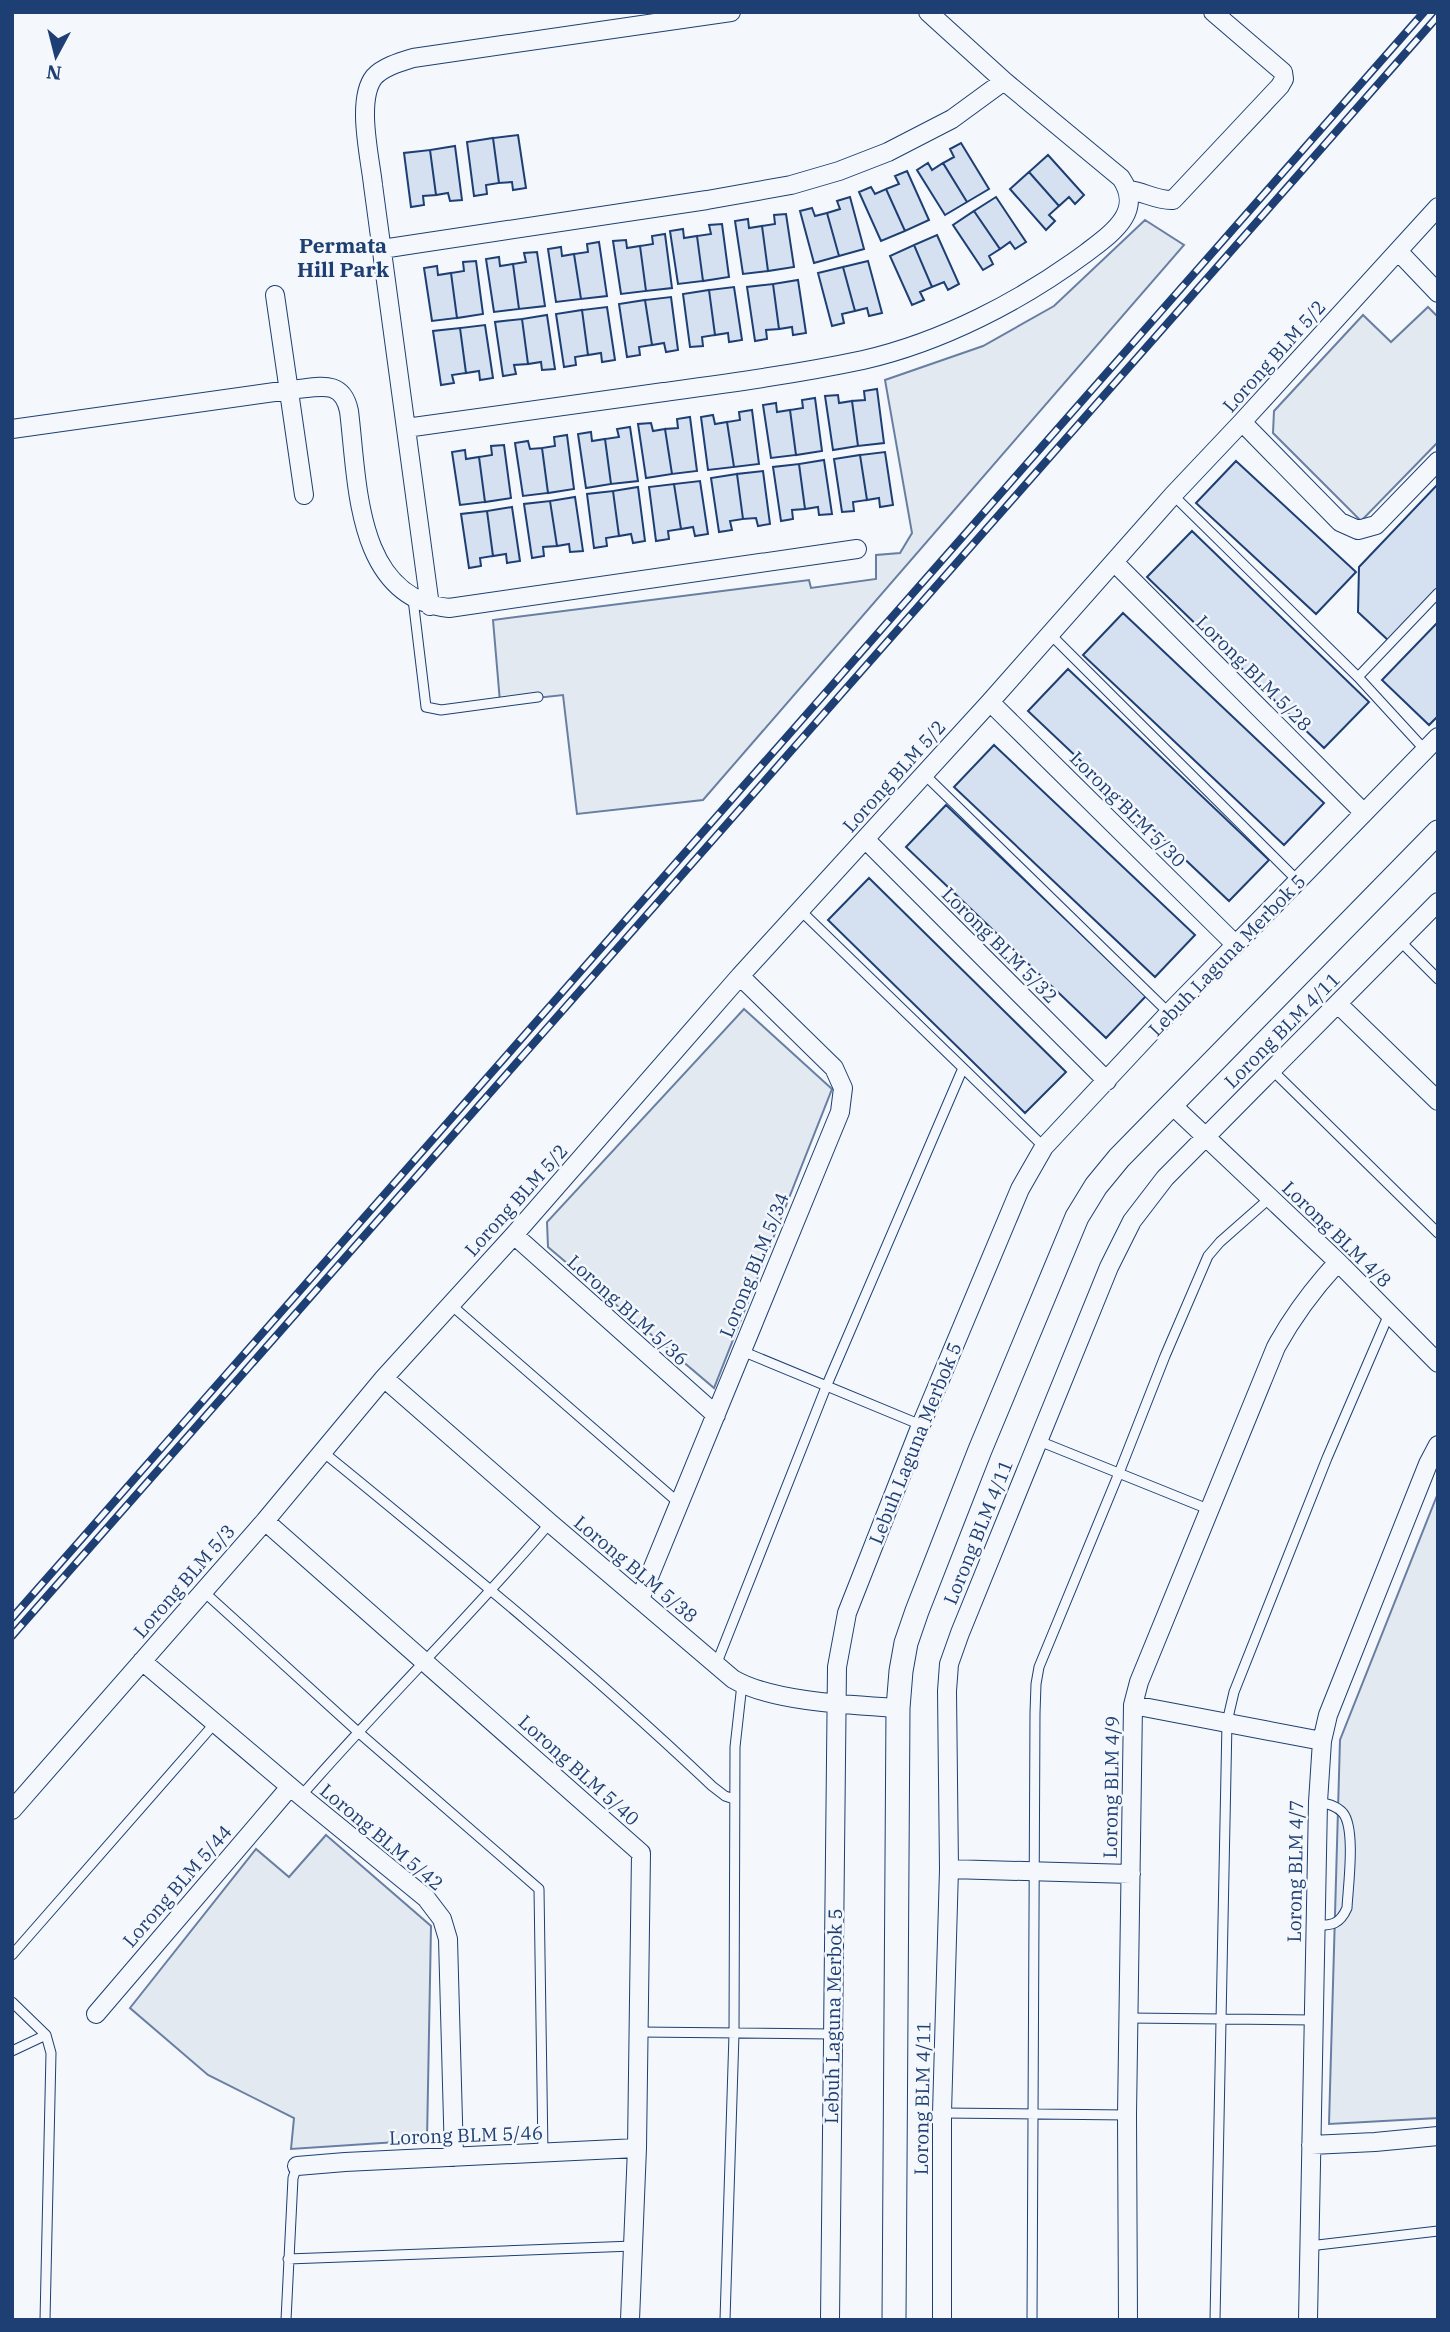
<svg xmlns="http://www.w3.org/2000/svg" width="1450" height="2332" viewBox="0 0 1450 2332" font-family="'IBM Plex Serif',serif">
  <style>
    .green { fill: #e3e9f0; stroke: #687fa3; stroke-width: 2 }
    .building { fill: #d5e0f0; stroke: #1d3f73; stroke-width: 2 }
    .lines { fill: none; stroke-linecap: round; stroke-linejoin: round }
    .service-casing { stroke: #1d3f73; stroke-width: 11 }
    .minor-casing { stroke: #1d3f73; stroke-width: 20 }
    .tertiary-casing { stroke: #1d3f73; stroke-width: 25 }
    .service { stroke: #f4f7fb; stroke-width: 9 }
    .minor { stroke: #f4f7fb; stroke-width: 18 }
    .tertiary { stroke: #f4f7fb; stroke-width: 23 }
    .rail-casing { stroke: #1d3f73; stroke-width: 8 }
    .rail { stroke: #f4f7fb; stroke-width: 5; stroke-dasharray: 16; stroke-linecap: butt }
    .labels { text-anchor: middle; stroke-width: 5; stroke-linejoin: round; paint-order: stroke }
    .street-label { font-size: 19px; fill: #1d3f73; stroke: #f4f7fb }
    .neighbourhood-label { font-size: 21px; font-weight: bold; fill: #1d3f73; stroke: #f4f7fb }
  </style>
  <rect width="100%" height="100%" fill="#f4f7fb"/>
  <path class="green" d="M 1145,220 L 1184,245 L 703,800 L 577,814 L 563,695 L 500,702 L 493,620 L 809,580 L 811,588 L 876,579 L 876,555 L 900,553 L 912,533 L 885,380 L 983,346 L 1054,306 Z
    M 1428,307 L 1438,317 L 1438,442 L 1361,521 L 1273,433 L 1274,411 L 1363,315 L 1391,342 Z
    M 744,1009 L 832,1089 L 714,1388 L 548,1247 L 547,1222 Z
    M 1438,1493 L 1438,2118 L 1329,2124 L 1340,1740 Z
    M 326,1835 L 431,1926 L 427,2140 L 291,2149 L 294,2118 L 208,2075 L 130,2008 L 256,1849 L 289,1877 Z"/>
  <path class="building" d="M 518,135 L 526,188 L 513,190 L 512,182 L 499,183 L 493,138 Z
    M 493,138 L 499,183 L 486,185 L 487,194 L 474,196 L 467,142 Z
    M 961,143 L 989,189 L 967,202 L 943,163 L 954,157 L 950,149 Z
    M 455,146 L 462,200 L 450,201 L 448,193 L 436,195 L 430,150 Z
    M 430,150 L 436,195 L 423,196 L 424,205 L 411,207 L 404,153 Z
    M 1048,155 L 1084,195 L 1075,204 L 1069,197 L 1059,206 L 1029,172 Z
    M 928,163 L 932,170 L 943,163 L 967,202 L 945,215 L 917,170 Z
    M 907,171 L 929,220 L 905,231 L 886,189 L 899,184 L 895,176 Z
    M 1029,172 L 1059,206 L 1049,215 L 1055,221 L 1046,230 L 1010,189 Z
    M 871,187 L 875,194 L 886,189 L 905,231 L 881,241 L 859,192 Z
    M 850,197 L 864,249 L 839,256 L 827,213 L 840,209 L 837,201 Z
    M 996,197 L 1026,242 L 1015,249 L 1010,242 L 1000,249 L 974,211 Z
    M 812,208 L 815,216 L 827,213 L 839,256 L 814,263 L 800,211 Z
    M 974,211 L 1000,249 L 989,256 L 993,264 L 983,270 L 953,225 Z
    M 786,214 L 794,267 L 768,271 L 762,226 L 775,224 L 774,215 Z
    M 748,219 L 749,228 L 762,226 L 768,271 L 743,274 L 735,221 Z
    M 722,224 L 729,277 L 703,281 L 697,236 L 711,234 L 709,225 Z
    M 683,229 L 684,238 L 697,236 L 703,281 L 678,284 L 670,231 Z
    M 665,234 L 672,288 L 646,291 L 640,246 L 653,244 L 652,236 Z
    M 937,235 L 959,284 L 948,290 L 944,282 L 932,287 L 914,245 Z
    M 626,240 L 627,248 L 640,246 L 646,291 L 621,294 L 613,241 Z
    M 599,242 L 607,296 L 581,299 L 574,254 L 588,252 L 587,244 Z
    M 914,245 L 932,287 L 920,292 L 924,300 L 912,305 L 890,256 Z
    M 561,247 L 562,256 L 574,254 L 581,299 L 556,302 L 548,249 Z
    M 537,252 L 545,306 L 519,309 L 513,264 L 526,262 L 524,253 Z
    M 499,257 L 500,266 L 513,264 L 519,309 L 494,312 L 486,259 Z
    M 476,261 L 483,314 L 457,318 L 451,273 L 464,271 L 463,262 Z
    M 868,261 L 882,313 L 869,316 L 867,308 L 855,311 L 843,267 Z
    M 437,266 L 438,275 L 451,273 L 457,318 L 432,321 L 424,268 Z
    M 843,267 L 855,311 L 842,314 L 844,323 L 832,326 L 818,273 Z
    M 798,280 L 806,333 L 793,335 L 792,327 L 779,329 L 773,284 Z
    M 773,284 L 779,329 L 766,330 L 767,339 L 755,341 L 747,287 Z
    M 734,287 L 742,340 L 729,342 L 728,333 L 715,335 L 709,290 Z
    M 709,290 L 715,335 L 702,337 L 703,346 L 690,347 L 683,294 Z
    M 671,297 L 678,350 L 666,352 L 664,343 L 652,345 L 645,300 Z
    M 645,300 L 652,345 L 639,347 L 640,355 L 627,357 L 619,304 Z
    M 607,307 L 615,360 L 602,362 L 601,353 L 588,355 L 582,310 Z
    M 582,310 L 588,355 L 575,357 L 576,365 L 564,367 L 556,314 Z
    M 547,315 L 555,369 L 542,370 L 541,362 L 528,364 L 522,319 Z
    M 522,319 L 528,364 L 514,365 L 516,374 L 503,376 L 495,322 Z
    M 485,325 L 493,378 L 480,380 L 479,371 L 466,373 L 460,328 Z
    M 460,328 L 466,373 L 452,375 L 454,383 L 441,385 L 433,331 Z
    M 877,389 L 884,443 L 858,446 L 852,401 L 865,400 L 864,391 Z
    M 838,395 L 839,403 L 852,401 L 858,446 L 833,450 L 825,396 Z
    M 815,398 L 822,451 L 796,455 L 790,410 L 803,408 L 802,400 Z
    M 776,403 L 777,412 L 790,410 L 796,455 L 771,458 L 763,405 Z
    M 752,410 L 759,464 L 734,467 L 727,422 L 740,420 L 739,412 Z
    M 713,415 L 715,424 L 727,422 L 734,467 L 708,470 L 701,417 Z
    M 690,417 L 697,471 L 672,474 L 665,429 L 678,428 L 677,419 Z
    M 651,423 L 653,431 L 665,429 L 672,474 L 646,478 L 638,424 Z
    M 630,427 L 638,481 L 611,484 L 605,439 L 619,437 L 617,429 Z
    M 591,432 L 592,441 L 605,439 L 611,484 L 586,488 L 578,434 Z
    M 567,435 L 574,489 L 548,493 L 542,448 L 555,446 L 554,437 Z
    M 528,441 L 530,449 L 542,448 L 548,493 L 523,496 L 515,443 Z
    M 504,445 L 511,498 L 485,502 L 479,457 L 492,455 L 491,446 Z
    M 465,450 L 466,459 L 479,457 L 485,502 L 460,505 L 452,452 Z
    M 885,452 L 893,505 L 880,507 L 879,498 L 867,500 L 860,455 Z
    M 860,455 L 867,500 L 853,502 L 854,511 L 842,512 L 834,459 Z
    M 824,460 L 832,514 L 819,515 L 818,507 L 805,509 L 799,464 Z
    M 1236,461 L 1356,572 L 1316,614 L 1196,503 Z
    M 799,464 L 805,509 L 792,510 L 793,519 L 781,521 L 773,467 Z
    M 763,471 L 770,524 L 758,526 L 756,518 L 743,519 L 737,474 Z
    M 737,474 L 743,519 L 730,521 L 732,530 L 719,532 L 711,478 Z
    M 700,481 L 708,534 L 695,536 L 693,527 L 681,529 L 674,484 Z
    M 674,484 L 681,529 L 668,531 L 669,539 L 656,541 L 649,487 Z
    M 1438,484 L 1438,589 L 1389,641 L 1358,612 L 1359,567 Z
    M 638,487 L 645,541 L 633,543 L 631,534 L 619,536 L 613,491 Z
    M 613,491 L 619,536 L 606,538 L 607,546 L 594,548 L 587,494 Z
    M 575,497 L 583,551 L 570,552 L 569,544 L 557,546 L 550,501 Z
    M 550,501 L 557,546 L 543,547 L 544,556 L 532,558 L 524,504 Z
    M 512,507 L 520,561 L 507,563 L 506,554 L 493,556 L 487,511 Z
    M 487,511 L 493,556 L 480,558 L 481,566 L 469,568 L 461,514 Z
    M 1192,531 L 1369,702 L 1324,748 L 1147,577 Z
    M 1123,613 L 1324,803 L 1284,845 L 1083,655 Z
    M 1438,622 L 1438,716 L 1429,725 L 1382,680 Z
    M 1068,669 L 1269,860 L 1229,901 L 1028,711 Z
    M 994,745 L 1195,935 L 1155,977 L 954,787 Z
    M 946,805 L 1146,996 L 1106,1038 L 906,847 Z
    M 869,878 L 1066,1072 L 1025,1113 L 828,920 Z"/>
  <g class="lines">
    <defs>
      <path id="service" d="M 1173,495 L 1358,677 L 1438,593
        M 413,599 L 426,707 L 441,710 L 538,697
        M 1050,634 L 1298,881
        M 1358,677 L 1425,750
        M 924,774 L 1169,1013
        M 1400,941 L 1438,979
        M 963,1068 L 1044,1147
        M 1272,1070 L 1438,1233
        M 450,1304 L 680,1504
        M 742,1351 L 921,1425
        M 1039,1441 L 1208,1509
        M 323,1452 C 455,1560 588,1668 712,1786 L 725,1796 L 734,1799
        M 203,1591 L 357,1731 L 539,1889 L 543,2153
        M 716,1665 L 826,1387 L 963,1068 L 800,910
        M 301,1796 C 382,1703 470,1617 550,1523
        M 1315,1925 C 1332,1926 1340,1924 1347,1908 C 1348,1887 1356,1829 1343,1813 C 1336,1805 1327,1804 1318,1802
        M 12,1955 L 215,1723
        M 12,2002 L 46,2035 L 51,2053 L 45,2320
        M 1128,2018 L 1313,2020
        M 639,2032 L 832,2034
        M 12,2051 L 46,2035
        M 942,2113 L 1127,2115
        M 1309,2246 L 1438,2231
        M 288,2259 L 633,2246
        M 286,2320 L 293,2178 L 297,2166
        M 725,2320 L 734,2034 L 735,1747 L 742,1684
        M 1032,2320 L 1035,1713 L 1036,1684 L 1039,1667 L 1119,1473 L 1165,1356 L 1208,1256 L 1220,1242 L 1270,1198
        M 1215,2320 L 1227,1722 L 1234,1692 L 1327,1458 L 1389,1314"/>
      <path id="minor" d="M 1129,190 C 1144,192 1158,201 1173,200 L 1280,86 L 1284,79 L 1283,72 L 1213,12
        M 382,249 L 707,200 L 791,185 L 839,171 L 888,152 L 952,119 L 1004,81
        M 1398,251 L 1438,293
        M 275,295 L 304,495
        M 1242,422 L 1340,522 L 1358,530 L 1376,525 L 1438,461
        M 406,428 C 492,416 578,404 664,392 C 730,383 797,374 863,360 C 942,342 1021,301 1086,253 C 1112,233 1144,212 1121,178 L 1004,81 L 928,12
        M 12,429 L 289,390 C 317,388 342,377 349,411 C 358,483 355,598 449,608 L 857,549
        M 1115,563 L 1364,813
        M 430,606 L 373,185 C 370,157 356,100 374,77 C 383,67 400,62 413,58 L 731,12
        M 990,702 L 1236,945
        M 865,839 L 1107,1081
        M 1338,1004 L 1438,1101
        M 1172,1105 L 1338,1262 L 1438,1363
        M 514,1235 L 716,1415
        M 384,1378 L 550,1523 L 733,1679 C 772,1702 852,1705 898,1708
        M 265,1521 L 641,1853 L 637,2148 L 630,2320
        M 640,1599 L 840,1112 L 843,1088 L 834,1068 L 740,976
        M 142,1661 L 301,1796 L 426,1898 L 442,1919 L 448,1939 L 454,2157
        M 1133,1705 L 1322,1741
        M 12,1810 L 265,1521 L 384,1378 L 514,1235 L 740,976 L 990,702 L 1173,495 L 1242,422 L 1438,207
        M 949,1869 L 1131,1874
        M 96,2014 L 290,1787
        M 1311,2145 L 1375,2142 L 1438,2136
        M 297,2166 L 345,2162 L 637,2148
        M 830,2320 L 837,1667 L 847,1613 L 921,1425 L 1020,1189 L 1044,1147 L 1169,1013 L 1438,737
        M 942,2320 L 942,2113 L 949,1869 L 947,1691 L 949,1664 L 960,1633 L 1109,1267 L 1132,1221 L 1165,1178 L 1438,902
        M 1128,2320 L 1127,2115 L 1133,1705 L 1139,1682 L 1276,1347 C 1293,1316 1313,1289 1338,1262
        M 1308,2320 L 1318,1802 L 1322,1741 L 1328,1715 L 1428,1464 L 1438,1445"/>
      <path id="tertiary" d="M 894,2320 L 898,1708 L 901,1671 L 906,1643 L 917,1611 L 980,1450 L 1077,1217 L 1096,1186 L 1119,1158 L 1438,832"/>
    </defs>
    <use href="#service" class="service-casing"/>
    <use href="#minor" class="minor-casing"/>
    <use href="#tertiary" class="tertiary-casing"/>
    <use href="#service" class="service"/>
    <use href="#minor" class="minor"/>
    <use href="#tertiary" class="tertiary"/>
    <defs>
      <path id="rail" d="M 12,1618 L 1424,12
        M 12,1636 L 1438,16"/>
    </defs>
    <use href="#rail" class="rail-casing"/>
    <use href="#rail" class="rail"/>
  </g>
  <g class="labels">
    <g class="street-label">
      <text transform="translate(1274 356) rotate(-48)" y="7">Lorong BLM 5/2</text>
      <text transform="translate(1254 673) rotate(45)" y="7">Lorong BLM 5/28</text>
      <text transform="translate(894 776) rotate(-48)" y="7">Lorong BLM 5/2</text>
      <text transform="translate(1128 809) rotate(45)" y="7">Lorong BLM 5/30</text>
      <text transform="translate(1000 945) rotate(45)" y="7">Lorong BLM 5/32</text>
      <text transform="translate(1227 955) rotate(-46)" y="7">Lebuh Laguna Merbok 5</text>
      <text transform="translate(1282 1030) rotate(-45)" y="7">Lorong BLM 4/11</text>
      <text transform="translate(516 1200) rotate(-48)" y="7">Lorong BLM 5/2</text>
      <text transform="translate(1337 1234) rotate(44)" y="7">Lorong BLM 4/8</text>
      <text transform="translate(754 1265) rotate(-68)" y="7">Lorong BLM 5/34</text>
      <text transform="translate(628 1310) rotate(42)" y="7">Lorong BLM 5/36</text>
      <text transform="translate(915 1443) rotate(-68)" y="7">Lebuh Laguna Merbok 5</text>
      <text transform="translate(978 1532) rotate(-68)" y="7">Lorong BLM 4/11</text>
      <text transform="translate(636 1569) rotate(40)" y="7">Lorong BLM 5/38</text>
      <text transform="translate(184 1581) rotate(-49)" y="7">Lorong BLM 5/3</text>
      <text transform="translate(579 1770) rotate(42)" y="7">Lorong BLM 5/40</text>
      <text transform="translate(1111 1787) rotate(-89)" y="7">Lorong BLM 4/9</text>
      <text transform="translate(382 1837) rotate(40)" y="7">Lorong BLM 5/42</text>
      <text transform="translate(1295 1871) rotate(-89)" y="7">Lorong BLM 4/7</text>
      <text transform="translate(177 1886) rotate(-49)" y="7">Lorong BLM 5/44</text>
      <text transform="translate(833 2016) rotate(-89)" y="7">Lebuh Laguna Merbok 5</text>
      <text transform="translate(922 2098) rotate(-89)" y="7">Lorong BLM 4/11</text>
      <text transform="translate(466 2135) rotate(-2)" y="7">Lorong BLM 5/46</text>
    </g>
    <g class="neighbourhood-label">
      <text x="343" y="253">Permata<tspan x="343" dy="24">Hill Park</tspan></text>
    </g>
  </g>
  <rect width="1450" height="2332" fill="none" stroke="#1d3f73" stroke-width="28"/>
  <g transform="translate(56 56) rotate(187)" stroke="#f4f7fb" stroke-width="5" paint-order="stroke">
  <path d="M0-5L12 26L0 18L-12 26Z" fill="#1d3f73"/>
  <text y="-10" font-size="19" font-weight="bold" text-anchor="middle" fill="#1d3f73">N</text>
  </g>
</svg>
